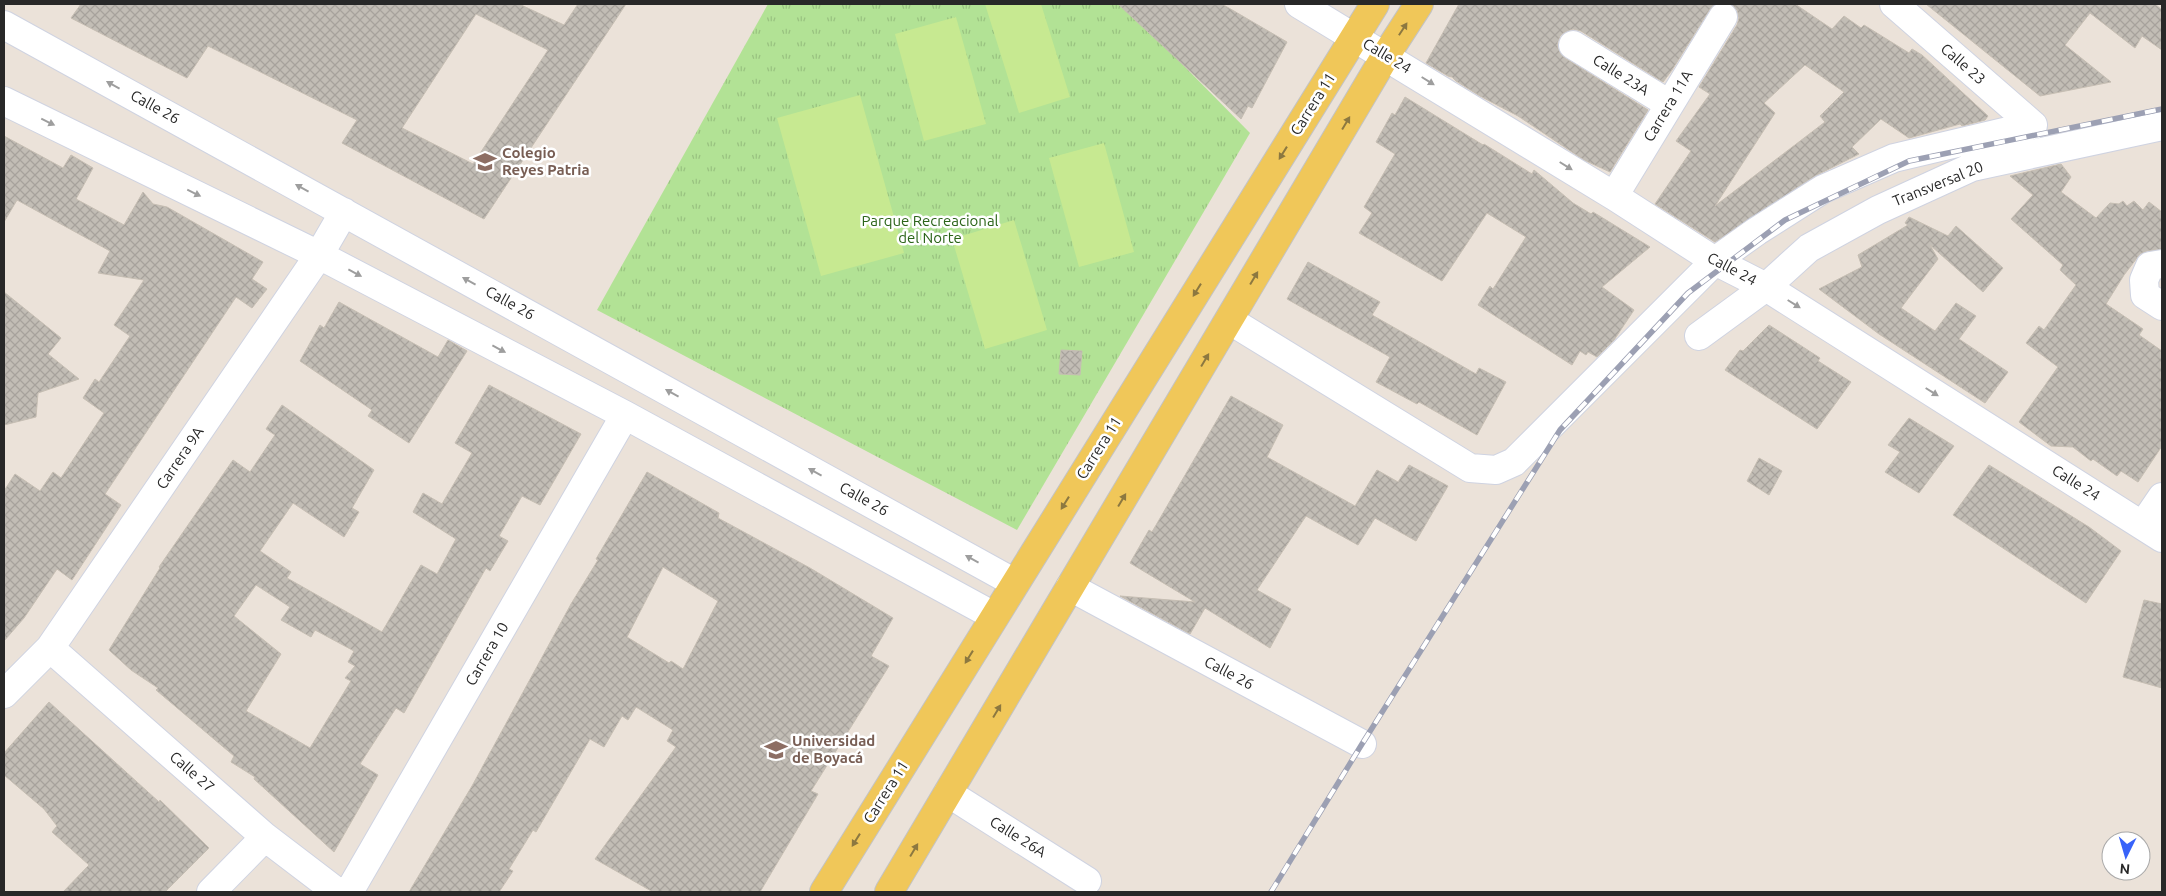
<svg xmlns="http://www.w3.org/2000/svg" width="2166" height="896" viewBox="0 0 2166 896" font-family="Ubuntu,sans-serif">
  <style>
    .grass { fill: url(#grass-tufts) }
    .pitch { fill: #c7e991 }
    .building { fill: url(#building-cross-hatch); stroke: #c6beb3; fill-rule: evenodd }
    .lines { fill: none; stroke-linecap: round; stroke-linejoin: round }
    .minor-casing { stroke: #cfd3e1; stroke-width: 30 }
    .major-casing { stroke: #c3c3c3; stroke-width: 30 }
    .minor { stroke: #fff; stroke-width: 28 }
    .major { stroke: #f0c759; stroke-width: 28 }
    .rail-casing { stroke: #9ca0b3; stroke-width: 5.5 }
    .rail { stroke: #fff; stroke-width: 4; stroke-dasharray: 11; stroke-linecap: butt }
    .oneway { fill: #8c7840 }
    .oneway2 { fill: #9e9e9e }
    .labels { text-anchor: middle; stroke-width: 5; stroke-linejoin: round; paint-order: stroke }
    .street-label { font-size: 15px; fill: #282828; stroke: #fff }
    .education-label { font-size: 15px; font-weight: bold; fill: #785e54; stroke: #fff; text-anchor: start }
    .park-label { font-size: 15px; fill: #2b6419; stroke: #fff }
  </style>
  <defs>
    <pattern id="grass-tufts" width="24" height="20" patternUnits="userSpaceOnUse" patternTransform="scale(1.25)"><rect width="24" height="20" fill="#b2e295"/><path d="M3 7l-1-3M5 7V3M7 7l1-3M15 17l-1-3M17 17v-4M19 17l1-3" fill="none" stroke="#99c280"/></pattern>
    <pattern id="building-cross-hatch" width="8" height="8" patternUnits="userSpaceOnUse" patternTransform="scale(1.25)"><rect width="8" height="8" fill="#c2bdb5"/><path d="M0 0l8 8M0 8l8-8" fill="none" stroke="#a7a29c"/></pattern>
  </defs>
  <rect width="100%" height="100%" fill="#ebe2d9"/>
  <path class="grass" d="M 768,4 L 1123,4 L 1250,133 L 1017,530 L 597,310 Z"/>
  <path class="pitch" d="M 985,4 L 1041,4 L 1070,97 L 1019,113 Z
    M 956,17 L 986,124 L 924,141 L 895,34 Z
    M 860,95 L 904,253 L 821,276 L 777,118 Z
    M 1104,143 L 1134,252 L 1079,267 L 1049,158 Z
    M 1014,220 L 1047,330 L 985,349 L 952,239 Z"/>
  <path class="building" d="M 81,4 L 519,4 L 564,25 L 578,4 L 626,4 L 484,219 L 342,143 L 357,120 L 208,46 L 187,78 L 71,18 ZM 476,14 L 548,50 L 473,164 L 402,128 Z
    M 1118,4 L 1222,4 L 1287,42 L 1252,108 L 1248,106 L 1241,119 Z
    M 1459,4 L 1715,4 L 1710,9 L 1672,70 L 1663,82 L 1581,31 L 1573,29 L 1565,32 L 1560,36 L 1557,45 L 1560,53 L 1565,58 L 1648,110 L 1610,172 L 1584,160 L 1518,116 L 1480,96 L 1456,81 L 1452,77 L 1448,76 L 1426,63 Z
    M 1731,4 L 1795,4 L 1832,29 L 1844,16 L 1861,28 L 1864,25 L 1909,53 L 1912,49 L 1922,55 L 1988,116 L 1985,120 L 1962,126 L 1960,124 L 1909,138 L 1881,119 L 1852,147 L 1859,154 L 1815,176 L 1715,242 L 1655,204 L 1691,151 L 1676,141 L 1710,94 L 1699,87 L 1737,25 L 1739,18 L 1737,10 ZM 1805,65 L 1844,92 L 1820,116 L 1825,122 L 1715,206 L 1775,113 L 1764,103 Z
    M 1926,4 L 2155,4 L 2162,10 L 2162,50 L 2142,36 L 2135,48 L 2090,13 L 2065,45 L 2111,82 L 2040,96 Z
    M 1405,97 L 1483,145 L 1484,144 L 1532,174 L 1534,170 L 1573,203 L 1591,214 L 1593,212 L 1650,247 L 1602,287 L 1634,310 L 1614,340 L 1597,357 L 1588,352 L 1586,355 L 1580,351 L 1572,365 L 1478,305 L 1490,286 L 1493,289 L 1526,237 L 1487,213 L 1442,281 L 1359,233 L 1372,213 L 1364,207 L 1395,154 L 1376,142 L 1392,113 L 1395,115 Z
    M 4,136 L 63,168 L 71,155 L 93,168 L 76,199 L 124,225 L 143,192 L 153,204 L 167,207 L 263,262 L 252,279 L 267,289 L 252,308 L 236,297 L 105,494 L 121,505 L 72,580 L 57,569 L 24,618 L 4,641 L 4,491 L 15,474 L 40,491 L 53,472 L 61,478 L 104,413 L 83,398 L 95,379 L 99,382 L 130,336 L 114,325 L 144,280 L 98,273 L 110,251 L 17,200 L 4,222 Z
    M 2061,164 L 2071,177 L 2061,192 L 2096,218 L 2110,203 L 2119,204 L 2123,201 L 2127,206 L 2134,201 L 2143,210 L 2149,202 L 2162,212 L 2162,249 L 2147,251 L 2140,254 L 2124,275 L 2106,304 L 2143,329 L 2139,335 L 2162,351 L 2162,446 L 2138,482 L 2121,471 L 2117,476 L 2093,459 L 2091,461 L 2073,447 L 2051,446 L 2019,422 L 2058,367 L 2026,343 L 2039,326 L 2044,330 L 2076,285 L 2060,270 L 2063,265 L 2011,219 L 2033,195 L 2010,176 Z
    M 1909,217 L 1948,236 L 1956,226 L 2003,268 L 1983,292 L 1930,245 L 1938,259 L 1901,308 L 1935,331 L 1956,303 L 1976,316 L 1959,339 L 2008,372 L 1985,403 L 1879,334 L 1819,289 L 1862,267 L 1858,255 L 1908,225 L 1905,223 Z
    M 1308,262 L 1380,302 L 1372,315 L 1476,374 L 1479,368 L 1506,382 L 1477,435 L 1419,402 L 1417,404 L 1376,382 L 1390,357 L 1287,299 Z
    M 4,292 L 61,338 L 48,354 L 79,379 L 38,393 L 36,417 L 4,425 Z
    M 339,302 L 438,357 L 448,340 L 467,351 L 409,443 L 368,416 L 372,410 L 300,361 L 320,325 L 324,328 Z
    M 1769,325 L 1820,358 L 1818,361 L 1851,382 L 1817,429 L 1725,370 L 1740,350 L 1743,351 Z
    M 1061,350 L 1082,351 L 1080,375 L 1059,374 Z
    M 489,385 L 581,434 L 540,505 L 522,496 L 499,536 L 508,541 L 490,571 L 486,568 L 404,713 L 396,708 L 360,764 L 378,775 L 334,852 L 254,779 L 255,777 L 231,762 L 234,756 L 156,690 L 158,688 L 131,670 L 109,650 L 160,568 L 159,567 L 233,460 L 250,472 L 275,435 L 266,429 L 282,405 L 374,470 L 352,508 L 359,512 L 344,537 L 293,503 L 260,551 L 291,572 L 287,578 L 382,632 L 421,565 L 437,574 L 456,539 L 413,512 L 423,493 L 442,504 L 472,453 L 455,443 ZM 256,585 L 290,607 L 281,620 L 311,637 L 315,630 L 354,651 L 348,662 L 355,666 L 345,678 L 351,681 L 310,748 L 246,711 L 281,654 L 234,616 Z
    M 1231,396 L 1283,425 L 1267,457 L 1355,506 L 1377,470 L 1398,482 L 1409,465 L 1448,486 L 1416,541 L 1375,518 L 1358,545 L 1306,516 L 1257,590 L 1291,609 L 1270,648 L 1205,608 L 1190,634 L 1120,596 L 1195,602 L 1130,563 L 1149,530 L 1152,532 Z
    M 1909,418 L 1954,446 L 1919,493 L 1885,472 L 1900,452 L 1888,445 Z
    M 1759,458 L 1782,471 L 1769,495 L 1747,481 Z
    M 1989,465 L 2089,527 L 2121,551 L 2086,603 L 1953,515 Z
    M 647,472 L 719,513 L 718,518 L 810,568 L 893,618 L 871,656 L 889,666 L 811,791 L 818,794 L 760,892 L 653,892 L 595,859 L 676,747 L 667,741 L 673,730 L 636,707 L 628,720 L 622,716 L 604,747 L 590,739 L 536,832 L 533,830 L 509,869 L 513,871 L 499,892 L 409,892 L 472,786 L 571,604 L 598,560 L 596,559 ZM 663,567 L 718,601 L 683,669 L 671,661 L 669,663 L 627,637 Z
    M 2144,600 L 2162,604 L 2162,688 L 2123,677 Z
    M 49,702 L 159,802 L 160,800 L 209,848 L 165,892 L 63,892 L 89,865 L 52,832 L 57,826 L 44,809 L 4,775 L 4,753 Z"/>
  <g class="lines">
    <defs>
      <path id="minor" d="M 1299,4 L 1614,196 L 1715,261 L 1766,287 L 2162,538
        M 1894,4 L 2033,125
        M 4,25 L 1015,583
        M 1573,45 L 1669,104
        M 4,101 L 319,255 L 625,415 L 994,616
        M 1614,196 L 1723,17
        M 2162,264 L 2150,266 L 2144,280 L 2145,295 L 2162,306
        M 1229,320 L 1470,468 L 1496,470 L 1514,462 L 1715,261 L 1757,231 L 1823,189 L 1894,158 L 2033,125
        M 1699,336 L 1766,287 L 1809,248 L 1878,210 L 1972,167 L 2162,126
        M 2143,525 L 2162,497
        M 1070,587 L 1362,744
        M 50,648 L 265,837 L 337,892
        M 4,694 L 50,648 L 319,255 L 344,212
        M 948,793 L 1087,881
        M 211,892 L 265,837
        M 349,892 L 625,415"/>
      <path id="major" d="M 824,892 L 1375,4
        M 889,892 L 1386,55 L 1419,4"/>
    </defs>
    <use href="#minor" class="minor-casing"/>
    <use href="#major" class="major-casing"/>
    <use href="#minor" class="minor"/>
    <use href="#major" class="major"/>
    <defs>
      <path id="rail" d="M 1271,892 L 1362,744 L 1560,430 L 1688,293 L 1785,220 L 1909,161 L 2162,109"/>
    </defs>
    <use href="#rail" class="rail-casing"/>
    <use href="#rail" class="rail"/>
  </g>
  <defs><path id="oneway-solid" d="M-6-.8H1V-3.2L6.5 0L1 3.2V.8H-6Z" transform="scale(1.25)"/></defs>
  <g class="oneway">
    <use href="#oneway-solid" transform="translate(1403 29) rotate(-57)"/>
    <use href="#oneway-solid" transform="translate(1346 123) rotate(-59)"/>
    <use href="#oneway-solid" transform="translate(1283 153) rotate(122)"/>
    <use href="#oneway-solid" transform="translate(1254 278) rotate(-59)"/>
    <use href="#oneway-solid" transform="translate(1197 290) rotate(122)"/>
    <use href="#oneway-solid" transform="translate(1205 360) rotate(-59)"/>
    <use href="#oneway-solid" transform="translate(1122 500) rotate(-59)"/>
    <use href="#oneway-solid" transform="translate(1065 503) rotate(122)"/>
    <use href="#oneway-solid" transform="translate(969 657) rotate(122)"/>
    <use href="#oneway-solid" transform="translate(997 711) rotate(-59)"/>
    <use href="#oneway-solid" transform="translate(856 840) rotate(122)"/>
    <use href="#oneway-solid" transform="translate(914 850) rotate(-59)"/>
  </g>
  <g class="oneway2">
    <use href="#oneway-solid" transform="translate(1428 81) rotate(32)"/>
    <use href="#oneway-solid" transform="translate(113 85) rotate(-151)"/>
    <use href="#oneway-solid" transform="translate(48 122) rotate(26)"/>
    <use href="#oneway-solid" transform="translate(1566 166) rotate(32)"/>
    <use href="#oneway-solid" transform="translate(302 188) rotate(-151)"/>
    <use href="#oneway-solid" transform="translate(194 193) rotate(26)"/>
    <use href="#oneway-solid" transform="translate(355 273) rotate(28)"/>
    <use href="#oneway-solid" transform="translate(469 281) rotate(-151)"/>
    <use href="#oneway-solid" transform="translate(1794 304) rotate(32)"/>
    <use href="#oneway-solid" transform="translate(499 349) rotate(28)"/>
    <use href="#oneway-solid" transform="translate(1932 392) rotate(32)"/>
    <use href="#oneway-solid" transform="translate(672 393) rotate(-151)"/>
    <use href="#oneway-solid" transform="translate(815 472) rotate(-151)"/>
    <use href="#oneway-solid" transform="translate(972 559) rotate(-151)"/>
  </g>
  <defs>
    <symbol id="school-bare" viewBox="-9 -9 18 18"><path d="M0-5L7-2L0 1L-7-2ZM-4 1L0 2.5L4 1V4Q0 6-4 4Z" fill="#8d6e63" stroke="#fff" stroke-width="2.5" paint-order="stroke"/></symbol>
    <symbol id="university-bare" viewBox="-9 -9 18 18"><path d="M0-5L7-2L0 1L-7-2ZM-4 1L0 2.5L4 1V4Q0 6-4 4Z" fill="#8d6e63" stroke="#fff" stroke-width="2.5" paint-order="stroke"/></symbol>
  </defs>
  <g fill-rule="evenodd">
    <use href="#school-bare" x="469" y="146" width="32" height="32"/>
    <use href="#university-bare" x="760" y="734" width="32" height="32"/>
  </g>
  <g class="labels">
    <g class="street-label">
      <text transform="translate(1387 56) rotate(31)" y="5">Calle 24</text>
      <text transform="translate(1963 64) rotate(41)" y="5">Calle 23</text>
      <text transform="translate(1621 75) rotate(32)" y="5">Calle 23A</text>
      <text transform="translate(1313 104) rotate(-58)" y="5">Carrera 11</text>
      <text transform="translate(1668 106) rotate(-59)" y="5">Carrera 11A</text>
      <text transform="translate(155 107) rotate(29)" y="5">Calle 26</text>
      <text transform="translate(1938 184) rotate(-22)" y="5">Transversal 20</text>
      <text transform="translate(1732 269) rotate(28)" y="5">Calle 24</text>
      <text transform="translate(510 303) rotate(29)" y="5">Calle 26</text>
      <text transform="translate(1099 448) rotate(-58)" y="5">Carrera 11</text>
      <text transform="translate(180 458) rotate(-56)" y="5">Carrera 9A</text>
      <text transform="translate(2076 483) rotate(32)" y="5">Calle 24</text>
      <text transform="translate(864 499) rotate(29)" y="5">Calle 26</text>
      <text transform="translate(487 654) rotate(-60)" y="5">Carrera 10</text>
      <text transform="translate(1229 673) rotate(28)" y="5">Calle 26</text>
      <text transform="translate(192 772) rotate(41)" y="5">Calle 27</text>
      <text transform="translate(886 792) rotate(-58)" y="5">Carrera 11</text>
      <text transform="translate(1018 837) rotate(32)" y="5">Calle 26A</text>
    </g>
    <g class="education-label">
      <text x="502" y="158">Colegio<tspan x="502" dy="17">Reyes Patria</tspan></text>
      <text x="792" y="746">Universidad<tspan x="792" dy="17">de Boyacá</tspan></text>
    </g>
    <g class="park-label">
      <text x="930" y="226">Parque Recreacional<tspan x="930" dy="17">del Norte</tspan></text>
    </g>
  </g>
  <rect width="2166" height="896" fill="none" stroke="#282828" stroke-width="10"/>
  <g transform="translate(2126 856) rotate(185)"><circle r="24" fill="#ffffff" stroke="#a9a9a9"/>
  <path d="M0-4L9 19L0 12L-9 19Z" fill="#3863f9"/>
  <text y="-8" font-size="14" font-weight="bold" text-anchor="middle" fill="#282828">N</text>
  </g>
</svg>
